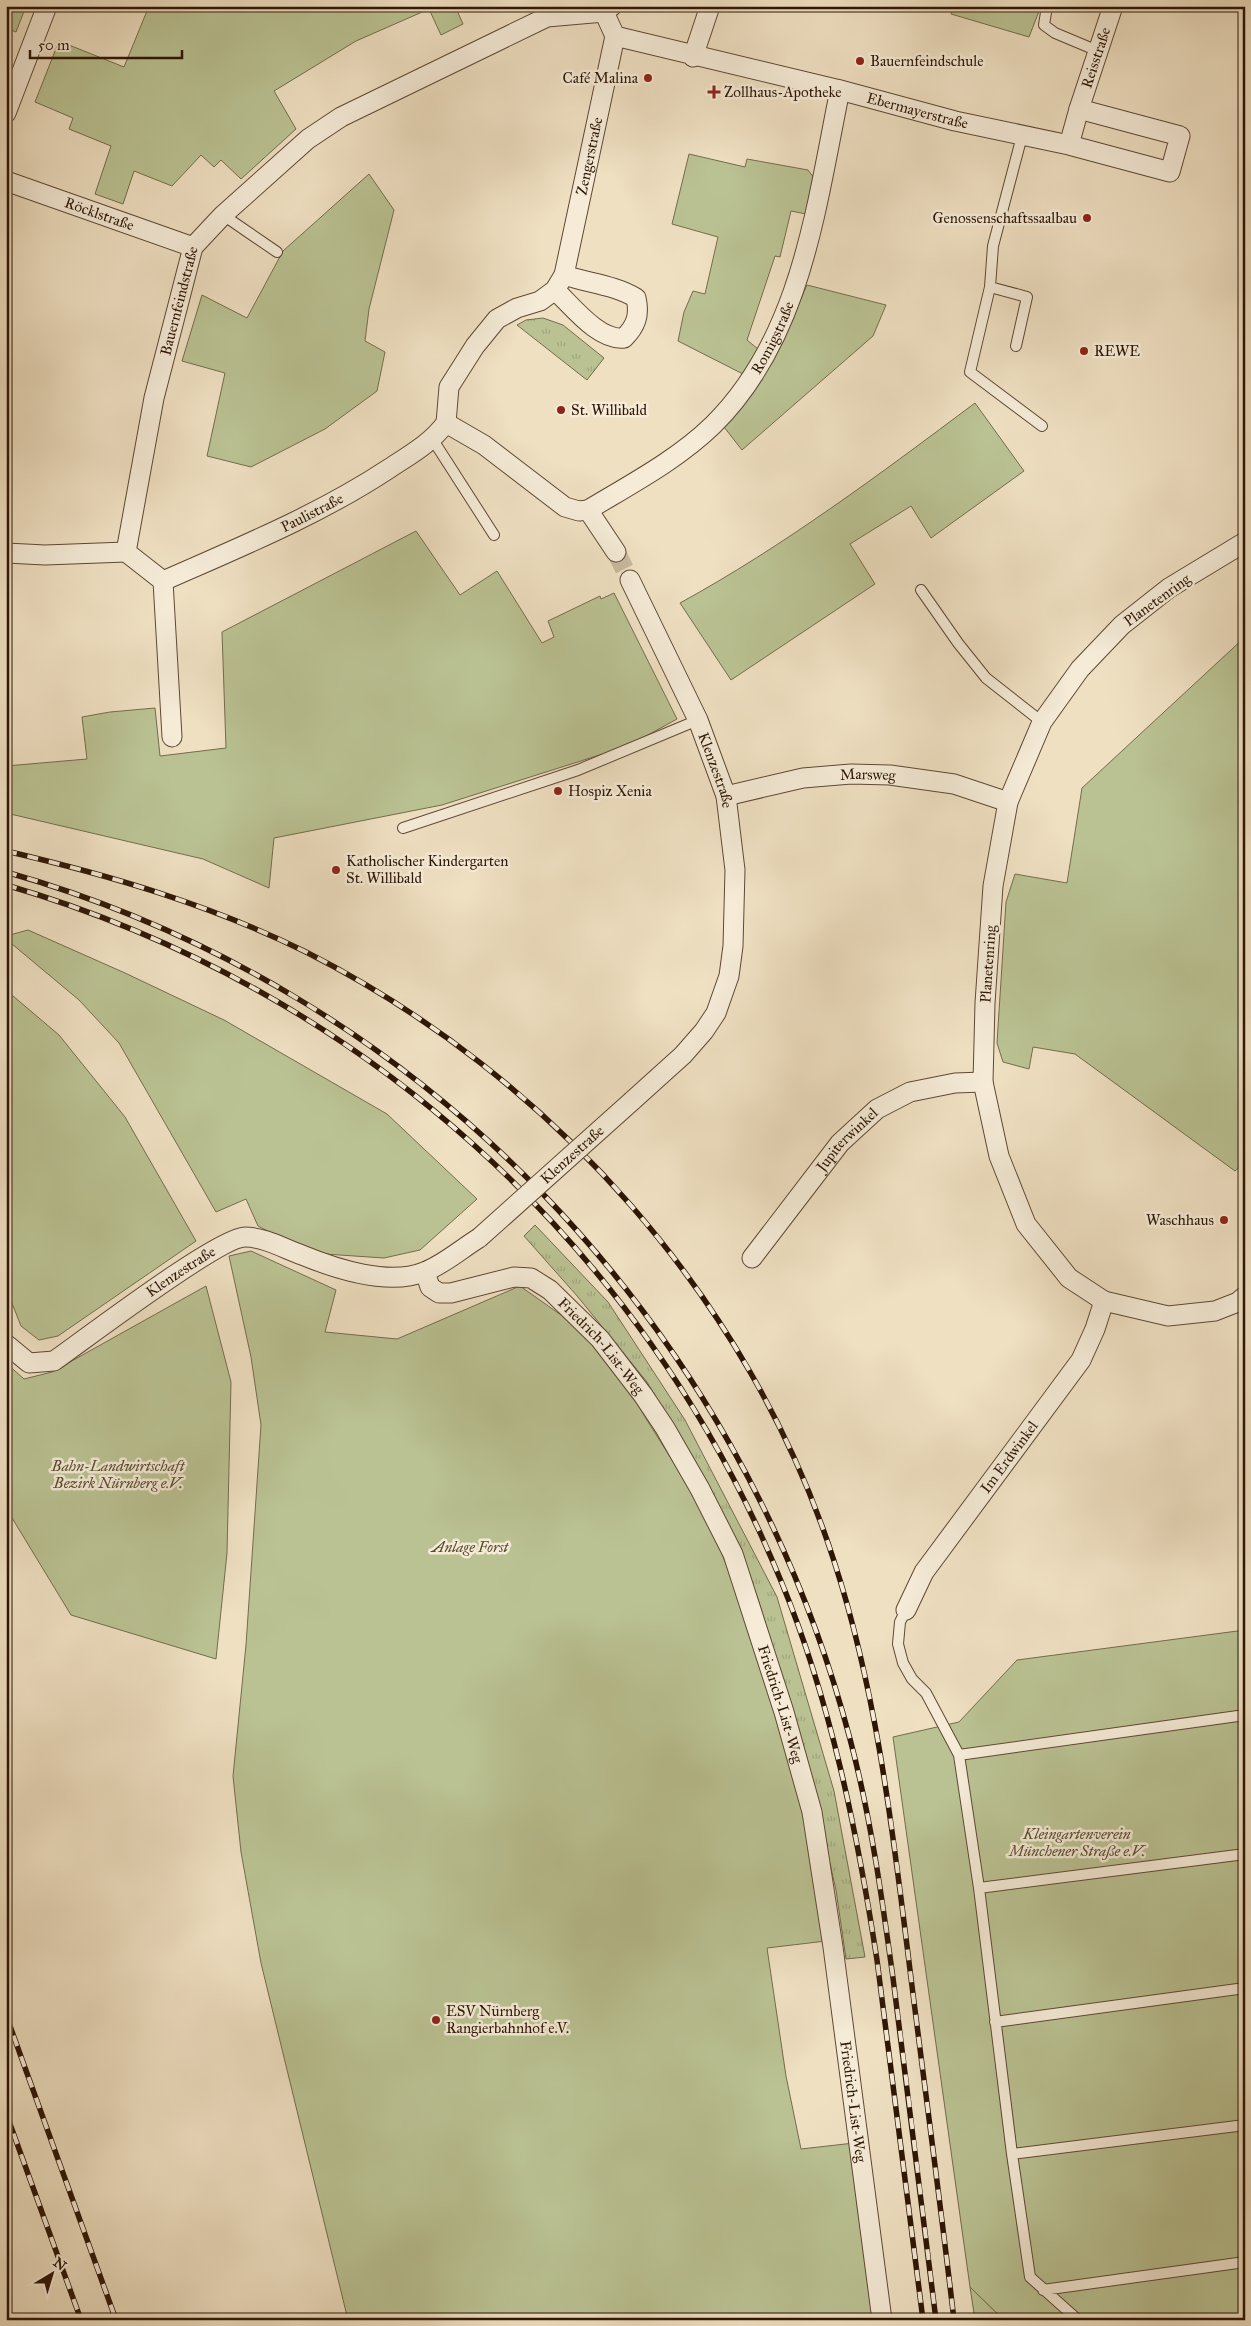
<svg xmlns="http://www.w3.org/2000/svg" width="1251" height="2326" viewBox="0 0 1251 2326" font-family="'IM FELL Great Primer',serif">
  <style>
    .grass { fill: url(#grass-tufts); stroke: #746c4c }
    .forest { fill: url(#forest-firs); stroke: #746c4c }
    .green { fill: #bac293; stroke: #746c4c }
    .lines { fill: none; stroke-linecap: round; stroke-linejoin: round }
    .street-tunnel { stroke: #c8b89c; stroke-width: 19; stroke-dasharray: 19 9; stroke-linecap: butt }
    .lane-casing { stroke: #5e4834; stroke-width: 12 }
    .street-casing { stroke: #5e4834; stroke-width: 21 }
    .lane { stroke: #f5ebd7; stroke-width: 10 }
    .street { stroke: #f5ebd7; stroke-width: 19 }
    .rail-casing { stroke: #2d1605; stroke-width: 5.5 }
    .rail { stroke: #f5ebd7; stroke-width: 4; stroke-dasharray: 11; stroke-linecap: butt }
    .street-bridge-casing { stroke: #5e4834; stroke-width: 21; stroke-linecap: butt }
    .street-bridge { stroke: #f5ebd7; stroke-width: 19 }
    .poi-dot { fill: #8f2418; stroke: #f5ebd7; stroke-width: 2 }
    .labels { text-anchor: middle; stroke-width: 5; stroke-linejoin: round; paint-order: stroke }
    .street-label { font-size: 15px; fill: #2d1605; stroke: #f5ebd7 }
    .poi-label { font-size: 15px; fill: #2d1605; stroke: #f5ebd7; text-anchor: start }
    .park-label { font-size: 15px; font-style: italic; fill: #574a30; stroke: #f5ebd7 }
  </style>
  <defs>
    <pattern id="grass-tufts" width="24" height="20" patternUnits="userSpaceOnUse" patternTransform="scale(1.25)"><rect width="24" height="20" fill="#bac293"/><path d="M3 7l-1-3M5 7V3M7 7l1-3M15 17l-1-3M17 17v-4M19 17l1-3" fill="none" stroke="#a0a67d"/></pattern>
    <pattern id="forest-firs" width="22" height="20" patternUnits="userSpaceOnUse" patternTransform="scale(1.25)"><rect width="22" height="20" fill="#bac293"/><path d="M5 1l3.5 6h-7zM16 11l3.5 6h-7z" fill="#a0a67d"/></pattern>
  </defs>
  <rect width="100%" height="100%" fill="#efe0c2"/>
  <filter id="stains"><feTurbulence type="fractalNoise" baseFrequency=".004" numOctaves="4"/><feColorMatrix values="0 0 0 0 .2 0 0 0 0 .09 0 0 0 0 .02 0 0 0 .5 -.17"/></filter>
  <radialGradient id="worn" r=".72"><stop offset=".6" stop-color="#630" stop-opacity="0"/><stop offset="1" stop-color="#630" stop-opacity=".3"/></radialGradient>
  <path class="grass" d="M 543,318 L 563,325 L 604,358 L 587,380 L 517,325 L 526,320 Z
    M 535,1225 L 608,1302 L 685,1420 L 777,1597 L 834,1791 L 865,1957 L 846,1959 L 836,1890 L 800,1733 L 757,1596 L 717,1505 L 647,1382 L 578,1297 L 524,1236 Z"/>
  <path class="forest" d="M 970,2287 L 1004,2320 L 975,2320 Z"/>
  <path class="green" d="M 6,6 L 26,6 L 16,32 L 6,28 Z
    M 149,6 L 455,6 L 463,24 L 441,35 L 429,9 L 356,41 L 274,91 L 296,129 L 241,179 L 221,160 L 214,167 L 201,155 L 172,186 L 134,171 L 123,204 L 95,194 L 111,146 L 69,129 L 73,118 L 35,102 L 59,41 L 124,67 Z
    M 953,6 L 1041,6 L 1029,37 L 951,14 Z
    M 689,154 L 745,167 L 747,159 L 808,170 L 814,178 L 806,214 L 791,211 L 780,257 L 775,256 L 747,340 L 758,349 L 743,374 L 678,341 L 684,312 L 693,291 L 705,294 L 718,237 L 672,224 Z
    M 369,174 L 394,210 L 369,309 L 365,341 L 385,352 L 377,391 L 325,429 L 251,467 L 207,456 L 225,373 L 182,361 L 202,295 L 247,318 L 283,251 Z
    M 807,285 L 886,305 L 873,336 L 742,450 L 724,427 C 763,385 784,336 807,285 Z
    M 975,403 L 1024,471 L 931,538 L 911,506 L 850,544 L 875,584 L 731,680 L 680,603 C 784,546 880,474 975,403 Z
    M 416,531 L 460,595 L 497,571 L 542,643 L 554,637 L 548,621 L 600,596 L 601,599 L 614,593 L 677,719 L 628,746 L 442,805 L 274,838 L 269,888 L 203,859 L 6,813 L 6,766 L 87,759 L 82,717 L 110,712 L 155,708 L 160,756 L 226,748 L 222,632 Z
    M 1245,637 L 1245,765 L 1239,801 L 1245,846 L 1245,1162 L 1235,1171 L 1075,1054 L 1033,1047 L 1029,1069 L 1003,1062 L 997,1043 L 1006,902 L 1015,874 L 1067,883 L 1082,788 Z
    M 28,930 L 125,973 L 224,1020 L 387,1114 L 477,1199 L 420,1250 L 384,1258 L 310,1253 L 258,1226 L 246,1199 L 216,1212 L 119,1043 L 79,1000 L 6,939 L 6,936 Z
    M 6,990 L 59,1035 L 125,1117 L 196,1241 L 58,1336 L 39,1340 L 21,1326 L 6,1288 Z
    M 251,1251 L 336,1290 L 325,1332 L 397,1339 L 520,1286 L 575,1325 L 622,1380 L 692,1492 L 721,1551 L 746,1618 L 804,1812 L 826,1941 L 767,1948 L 786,2076 L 801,2149 L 854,2143 L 874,2320 L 348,2320 L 261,1963 L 241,1852 L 233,1776 L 246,1645 L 261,1425 L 251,1357 L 229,1256 Z
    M 206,1286 L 231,1382 L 227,1553 L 216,1659 L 71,1615 L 6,1508 L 6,1363 L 24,1379 L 52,1372 Z
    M 1245,1630 L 1245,2320 L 1004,2320 L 970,2287 L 893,1737 L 959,1722 L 1017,1660 Z"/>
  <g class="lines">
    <path class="street-tunnel" d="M 616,552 L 630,580"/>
    <defs>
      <path id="lane" d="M 1047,6 L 1044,25 L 1055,33 L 1098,51
        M 1022,136 L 993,246 L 990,287 L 970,372 L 1042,426
        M 223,215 L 277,252
        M 990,287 L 1027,297 L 1016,346
        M 433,440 L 494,535
        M 921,590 L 958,643 L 986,678 L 1042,722
        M 403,828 L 578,770 L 698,720
        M 906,1610 L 900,1622 L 898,1644 L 903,1663 L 912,1679 L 926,1693 L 959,1755 L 979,1888 L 1012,2154 L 1030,2277 L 1078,2320
        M 959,1755 L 1245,1715
        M 979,1888 L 1245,1854
        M 995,2022 L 1245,1988
        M 1012,2154 L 1245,2125
        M 1043,2290 L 1245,2262"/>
      <g id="street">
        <path id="s1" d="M 604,12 L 615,36 L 840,90 L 955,121 L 1069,145 L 1170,172 L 1180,136 L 1079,109 L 1069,145"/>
        <path d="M 693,57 L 710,6"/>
        <path id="s2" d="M 1079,109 L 1113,6"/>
        <path d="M 6,113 L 47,6"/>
        <path id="s3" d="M 6,181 L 193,247"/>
        <path d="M 555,290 C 573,307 599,341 624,338 C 636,326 640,315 636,298 C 615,285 588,283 564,275"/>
        <path id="s4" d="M 446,423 L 449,387 L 475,346 L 497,319 L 517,308 L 540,301 L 555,290 L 564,275 L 615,36"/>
        <path d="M 446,423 L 484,445 L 565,507 L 579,511 L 588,510 L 616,552"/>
        <path id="s5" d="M 588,510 C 631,484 677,460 713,425 C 802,337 816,206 840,90"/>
        <path d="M 1245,542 L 1169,588 L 1122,625 L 1080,669 L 1042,722 L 1008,802 L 993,886 L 985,1003 L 983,1082 L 999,1156 L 1026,1224 L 1069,1278 L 1104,1301 L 1168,1316 L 1215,1311 L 1238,1302 L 1245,1296"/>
        <path d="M 6,553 L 45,555 L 126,552"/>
        <path id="s6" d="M 630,580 L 698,720 L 726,796 L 735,870 L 733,946 L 729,976 L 716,1013 L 704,1031 L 683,1055 L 632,1101"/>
        <path id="s7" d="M 163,581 C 240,547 319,515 390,468 C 411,454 430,444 446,423"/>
        <path id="s8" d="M 172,737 L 163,581 L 126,552 L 154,398 L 193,247 L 223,215 L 308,139 L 341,117 L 547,17 L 604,12 L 612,6"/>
        <path id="s9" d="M 726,796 L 803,778 L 851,774 L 890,775 L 954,784 L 1008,802"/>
        <path id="s10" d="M 752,1258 L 840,1143 L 877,1109 L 910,1092 L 955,1083 L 983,1082"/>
        <path id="s11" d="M 425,1272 L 430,1287 L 439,1293 L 451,1293 L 514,1277 L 531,1278 L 550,1290 L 600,1339 L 643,1395 L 665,1428 L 700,1489 L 733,1554 L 784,1712 L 812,1812 L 833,1947 L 882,2320"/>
        <path id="s12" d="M 6,1344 L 29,1363 L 54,1361 C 84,1340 219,1237 245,1237 C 264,1237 285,1249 302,1255 C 336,1269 389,1286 424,1272 C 443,1265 461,1249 479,1238"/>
        <path id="s13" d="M 906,1610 L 924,1572 L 1081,1360 L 1095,1329 L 1104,1301"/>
      </g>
    </defs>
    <use href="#lane" class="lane-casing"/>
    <use href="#street" class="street-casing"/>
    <use href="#lane" class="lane"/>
    <use href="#street" class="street"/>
    <defs>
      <path id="rail" d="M 6,851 C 109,875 211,905 306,952 C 551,1076 750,1299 834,1561 C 879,1699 894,1843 912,1986 C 926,2097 941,2208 954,2320
        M 6,872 C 422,990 740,1323 850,1739 C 871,1818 882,1898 893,1978 C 908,2092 922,2206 936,2320
        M 6,885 C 357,987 643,1243 781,1581 C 831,1702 857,1831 877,1960 L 923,2320
        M 6,2015 L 116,2320
        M 6,2113 L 81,2320"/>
    </defs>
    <use href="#rail" class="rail-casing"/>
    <use href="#rail" class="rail"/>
    <defs>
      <g id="street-bridge">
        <path id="s14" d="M 479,1238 L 632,1101"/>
      </g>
    </defs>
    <use href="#street-bridge" class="street-bridge-casing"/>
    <use href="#street-bridge" class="street-bridge"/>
  </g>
  <g class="poi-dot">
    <circle cx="860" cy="61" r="5"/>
    <circle cx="648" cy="78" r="5"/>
    <path d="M711.5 84.5h5v5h5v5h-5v5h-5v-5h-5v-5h5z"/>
    <circle cx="1087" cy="218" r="5"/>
    <circle cx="1084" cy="351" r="5"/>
    <circle cx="561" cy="410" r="5"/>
    <circle cx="558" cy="791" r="5"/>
    <circle cx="336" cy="870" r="5"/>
    <circle cx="1224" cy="1220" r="5"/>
    <circle cx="436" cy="2020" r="5"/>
  </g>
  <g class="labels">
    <g class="street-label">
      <text dy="5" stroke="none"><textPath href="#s2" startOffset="54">Reisstraße</textPath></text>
      <text dy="5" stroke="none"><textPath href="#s1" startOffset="338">Ebermayerstraße</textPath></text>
      <text dy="5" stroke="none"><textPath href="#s4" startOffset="324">Zengerstraße</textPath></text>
      <text dy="5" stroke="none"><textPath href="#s3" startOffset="99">Röcklstraße</textPath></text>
      <text dy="5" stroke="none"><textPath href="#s8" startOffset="460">Bauernfeindstraße</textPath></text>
      <text dy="5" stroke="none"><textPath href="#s5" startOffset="258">Romigstraße</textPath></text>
      <text dy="5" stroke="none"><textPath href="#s7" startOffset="164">Paulistraße</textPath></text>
      <text transform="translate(1157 600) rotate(-36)" y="5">Planetenring</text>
      <text dy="5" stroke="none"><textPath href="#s6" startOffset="209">Klenzestraße</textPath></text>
      <text dy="5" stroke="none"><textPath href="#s9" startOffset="144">Marsweg</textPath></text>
      <text transform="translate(988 964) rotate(-86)" y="5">Planetenring</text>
      <text dy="5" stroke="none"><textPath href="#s10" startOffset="152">Jupiterwinkel</textPath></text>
      <text dy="5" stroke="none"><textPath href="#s14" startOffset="125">Klenzestraße</textPath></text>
      <text dy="5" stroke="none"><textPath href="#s12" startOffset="210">Klenzestraße</textPath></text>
      <text dy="5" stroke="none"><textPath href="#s11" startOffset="219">Friedrich-List-Weg</textPath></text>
      <text dy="5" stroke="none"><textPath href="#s13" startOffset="185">Im Erdwinkel</textPath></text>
      <text dy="5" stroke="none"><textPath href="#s11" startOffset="624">Friedrich-List-Weg</textPath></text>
      <text dy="5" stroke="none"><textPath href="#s11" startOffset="1029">Friedrich-List-Weg</textPath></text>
    </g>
    <g class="poi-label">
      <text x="870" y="66">Bauernfeindschule</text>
      <text x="638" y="83" text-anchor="end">Café Malina</text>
      <text x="724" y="97">Zollhaus-Apotheke</text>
      <text x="1077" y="223" text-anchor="end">Genossenschaftssaalbau</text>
      <text x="1094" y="356">REWE</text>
      <text x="571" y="415">St. Willibald</text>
      <text x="568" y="796">Hospiz Xenia</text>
      <text x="346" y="866">Katholischer Kindergarten<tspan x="346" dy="17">St. Willibald</tspan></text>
      <text x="1214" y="1225" text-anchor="end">Waschhaus</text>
      <text x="446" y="2016">ESV Nürnberg<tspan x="446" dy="17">Rangierbahnhof e.V.</tspan></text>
    </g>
    <g class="park-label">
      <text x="118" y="1471">Bahn-Landwirtschaft<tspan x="118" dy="17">Bezirk Nürnberg e.V.</tspan></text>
      <text x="470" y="1552">Anlage Forst</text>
      <text x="1077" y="1839">Kleingartenverein<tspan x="1077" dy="17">Münchener Straße e.V.</tspan></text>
    </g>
  </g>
  <rect width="1251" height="2326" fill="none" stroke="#efe0c2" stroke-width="25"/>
  <rect x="8" y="8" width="1236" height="2311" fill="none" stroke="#2d1605" stroke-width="2.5"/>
  <rect x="12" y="12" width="1226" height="2301" fill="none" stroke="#2d1605"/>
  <g transform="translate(52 2274) rotate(38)" stroke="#f5ebd7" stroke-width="4" paint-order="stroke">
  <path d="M0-4L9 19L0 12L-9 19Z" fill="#2d1605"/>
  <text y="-8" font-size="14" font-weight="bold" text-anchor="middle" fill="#2d1605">N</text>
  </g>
  <path d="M30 50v8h152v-8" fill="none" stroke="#2d1605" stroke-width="2.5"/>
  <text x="38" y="50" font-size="15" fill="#2d1605" stroke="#f5ebd7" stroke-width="4" paint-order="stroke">50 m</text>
  <rect width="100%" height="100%" filter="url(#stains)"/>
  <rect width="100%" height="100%" fill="url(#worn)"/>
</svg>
